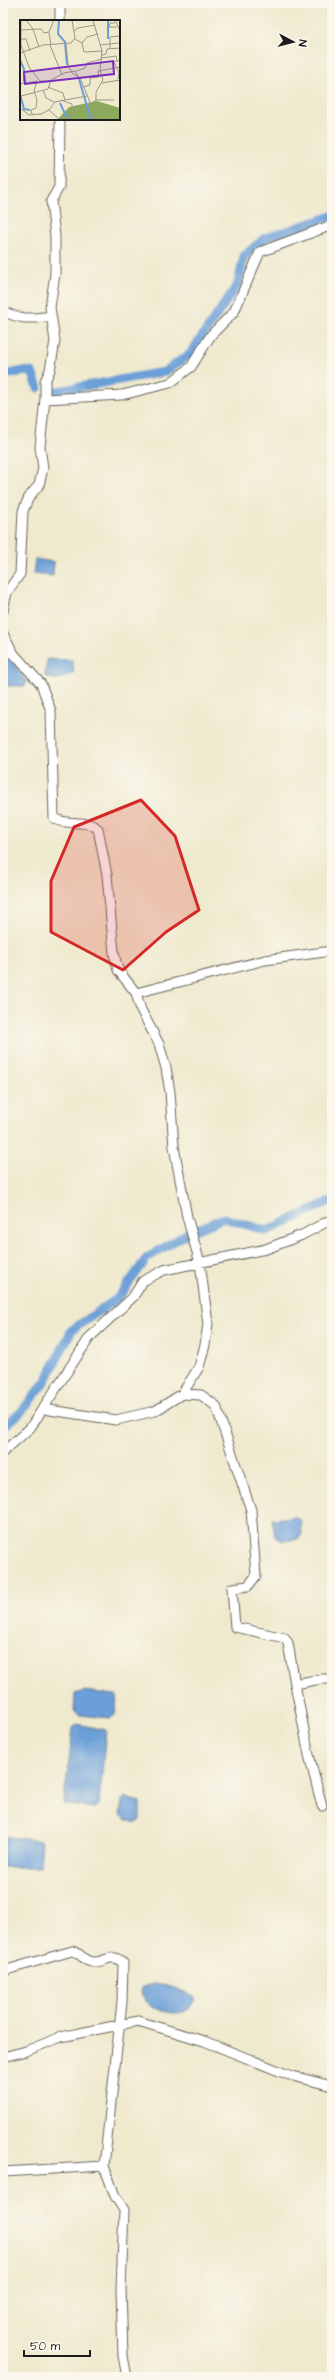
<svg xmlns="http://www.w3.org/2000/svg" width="335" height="2380" viewBox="0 0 335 2380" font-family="'Architects Daughter',sans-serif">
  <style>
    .water { fill: #6a9fd7; stroke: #435e7a }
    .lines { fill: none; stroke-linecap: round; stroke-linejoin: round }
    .stream { stroke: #6a9fd7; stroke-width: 2.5 }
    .canal { stroke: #6a9fd7; stroke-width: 9 }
    .street-casing { stroke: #66645a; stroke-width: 11 }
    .street { stroke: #fff; stroke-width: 9 }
    .marked { fill: #d62828; fill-opacity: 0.2; stroke: #d62828; stroke-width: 3; stroke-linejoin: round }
    .inset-river { fill: none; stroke: #6a9fd7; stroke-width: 2 }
    .inset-road { fill: none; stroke: #9b9787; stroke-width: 1 }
    .view { fill: #7b2cbf; fill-opacity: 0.15; stroke: #7b2cbf; stroke-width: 2 }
    .inset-edge { fill: none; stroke: #1c1c1c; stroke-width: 2 }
  </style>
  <rect width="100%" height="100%" fill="#fbf7ec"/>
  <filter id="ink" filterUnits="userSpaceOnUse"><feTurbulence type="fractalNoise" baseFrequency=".025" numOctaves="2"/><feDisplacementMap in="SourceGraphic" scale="8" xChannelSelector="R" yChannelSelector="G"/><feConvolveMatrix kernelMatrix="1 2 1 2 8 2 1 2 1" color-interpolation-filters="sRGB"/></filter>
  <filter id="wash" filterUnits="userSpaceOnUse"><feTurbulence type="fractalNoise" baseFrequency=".012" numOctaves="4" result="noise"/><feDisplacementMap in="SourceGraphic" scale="16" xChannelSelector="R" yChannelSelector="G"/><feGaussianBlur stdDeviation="0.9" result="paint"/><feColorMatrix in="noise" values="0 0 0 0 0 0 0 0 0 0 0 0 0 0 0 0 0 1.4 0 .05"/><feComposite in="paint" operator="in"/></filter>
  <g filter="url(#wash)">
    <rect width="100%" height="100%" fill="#efe9ce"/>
    <path class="water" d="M 35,559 L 54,562 L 53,576 L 33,574 Z
      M 3,659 L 12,660 L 27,683 L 24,686 L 3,686 Z
      M 47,659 L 72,660 L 74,672 C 64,678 57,682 45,676 Z
      M 295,1517 L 301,1521 L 302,1534 L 298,1539 L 283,1541 L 275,1537 L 272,1519 Z
      M 84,1691 L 115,1695 L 117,1699 L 115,1715 L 111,1718 L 79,1715 L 74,1711 L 75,1694 Z
      M 77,1724 L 106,1730 L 99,1805 L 95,1808 L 69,1805 L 65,1804 L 64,1800 L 73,1728 Z
      M 125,1798 L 140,1802 L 140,1820 L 136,1823 L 124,1819 L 120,1815 L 122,1800 Z
      M 3,1836 L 42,1841 L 40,1867 L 3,1867 Z
      M 153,1984 C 168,1985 182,1989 195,1998 C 191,2024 148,2012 141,1994 L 142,1987 Z"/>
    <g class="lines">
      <path class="stream" d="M 326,3 L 328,19 L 332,26"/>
      <path class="canal" d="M 3,375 L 24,371 L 32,372 L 38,388
        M 52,392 L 164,372 L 190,354 L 238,284 L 244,256 L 265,238 L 332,216
        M 3,1427 L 21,1412 L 45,1382 L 72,1330 L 118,1298 L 147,1258 L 186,1234 L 224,1218 L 267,1231 L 332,1200"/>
    </g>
  </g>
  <g filter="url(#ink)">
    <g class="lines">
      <defs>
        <path id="street" d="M 60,21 L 60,3
          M 3,311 C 20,320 32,319 51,316
          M 45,399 L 45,381 L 50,370 L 55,341 L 50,307 L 55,274 L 55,236 L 51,201 L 59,187 L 60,119
          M 3,611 L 7,592 L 20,574 L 23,511 L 29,497 L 39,485 L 43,468 L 40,447 L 45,399 L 122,395 L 170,383 L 191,367 L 211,335 L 234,312 L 260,252 L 332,225
          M 3,634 L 14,654
          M 3,651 L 14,654 L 41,684 L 51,711 L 54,818 C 67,827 86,818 98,829 L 107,875 L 114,953 L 118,970 L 136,993 L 141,1010 L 159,1044 L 166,1068 L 170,1092 L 174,1147 L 187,1217 L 200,1263 L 208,1324 L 205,1345 L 199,1367 L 182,1394 L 155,1411 L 116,1420 L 43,1409
          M 136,993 L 265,960 L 332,951
          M 182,1394 L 201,1395 L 216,1406 L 251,1510 L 256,1576 L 248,1586 L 232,1588 L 235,1627 L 285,1638 L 288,1643 L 295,1684 L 321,1679 L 332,1679
          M 3,1452 L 30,1428 L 90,1337 L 133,1297 L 143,1281 L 164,1270 L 266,1249 L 302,1235 L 332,1219
          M 295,1684 L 309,1755 L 322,1806
          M 3,1971 L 72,1951 C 81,1952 84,1963 94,1962 C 106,1962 112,1952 123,1963 L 122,2002 L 104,2166 L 115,2196 L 124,2210 L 121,2289 L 123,2356 L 127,2377
          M 3,2057 L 26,2051 L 61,2037 L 138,2021 L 204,2041 L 289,2075 L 332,2086
          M 3,2172 L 104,2166"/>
      </defs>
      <use href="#street" class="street-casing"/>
      <use href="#street" class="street"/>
    </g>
  </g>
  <path class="marked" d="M 141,800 L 175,836 L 199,910 L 166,932 L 123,970 L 51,932 L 51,881 L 74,827 Z"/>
  <g transform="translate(20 20)">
    <rect width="100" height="100" fill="#efe9ce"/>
    <path d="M 77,81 L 100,88 L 100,100 L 37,100 L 49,87 Z" fill="#8daa5c"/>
    <path class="inset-river" d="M 39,0 L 38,14 L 45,22 L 47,45M 88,19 L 88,0M 0,40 L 4,49 L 4,62M 59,59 L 71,100M 0,74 L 4,89 L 10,90M 40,83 L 46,96 L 50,97"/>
    <path class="inset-road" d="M 1,0 L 1,25 L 9,47 L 20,61 L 30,61M 95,0 L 100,11M 7,1 L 13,9 L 19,27M 95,3 L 90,3 L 89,7 L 97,7M 1,10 L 21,9 L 24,13 L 29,12 L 31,25M 54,11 L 58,8 L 75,5M 29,12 L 34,0M 0,19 L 6,19 L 10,31M 55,19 L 62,23 L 64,32 L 82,31M 62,23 L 67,17 L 78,14M 46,24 L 48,44 L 52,53 L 60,58 L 70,82 L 73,100M 30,25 L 42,55M 80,25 L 99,23M 90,29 L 90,17 L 100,16M 0,33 L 23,25 L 51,23 L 55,18 L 52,0M 82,35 L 86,34 L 87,29 L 100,28M 82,38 L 96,36 L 97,41M 56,51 L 65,48 L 67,43 L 82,39M 98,59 L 99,53 L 94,42 L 100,40M 82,63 L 100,60M 0,64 L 17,61M 63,67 L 70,65 L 70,58 L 79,57 L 78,51 L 100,47M 23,70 L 26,78 L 34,82M 1,76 L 28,69 L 31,60 L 44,53 L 55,51 L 58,56M 41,80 L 52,84 L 52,100M 45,80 L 67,76M 76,80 L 94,80M 70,84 L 76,80 L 76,72 L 83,60 L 80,50 L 82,31 L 73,0M 0,88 L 9,95 L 21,94 L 29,90 L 35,82 L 45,80 L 43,73 L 28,67M 29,90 L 40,100M 12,94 L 11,90 L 16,88 L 17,80 L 14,71 L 17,61"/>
    <path class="view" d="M 93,41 L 94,54 L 5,64 L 4,52 Z"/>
    <rect width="100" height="100" class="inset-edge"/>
  </g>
  <rect width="335" height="2380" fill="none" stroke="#fbf7ec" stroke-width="16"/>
  <g transform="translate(293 42) rotate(97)" stroke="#fbf7ec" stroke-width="3" paint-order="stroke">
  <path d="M0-3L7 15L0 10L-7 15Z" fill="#1c1c1c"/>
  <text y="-6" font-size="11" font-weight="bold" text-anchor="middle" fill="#1c1c1c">N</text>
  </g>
  <path d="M24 2350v6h66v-6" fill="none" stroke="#1c1c1c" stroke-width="2"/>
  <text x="30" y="2350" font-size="12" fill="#1c1c1c" stroke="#fbf7ec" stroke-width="3" paint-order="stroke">50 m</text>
</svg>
